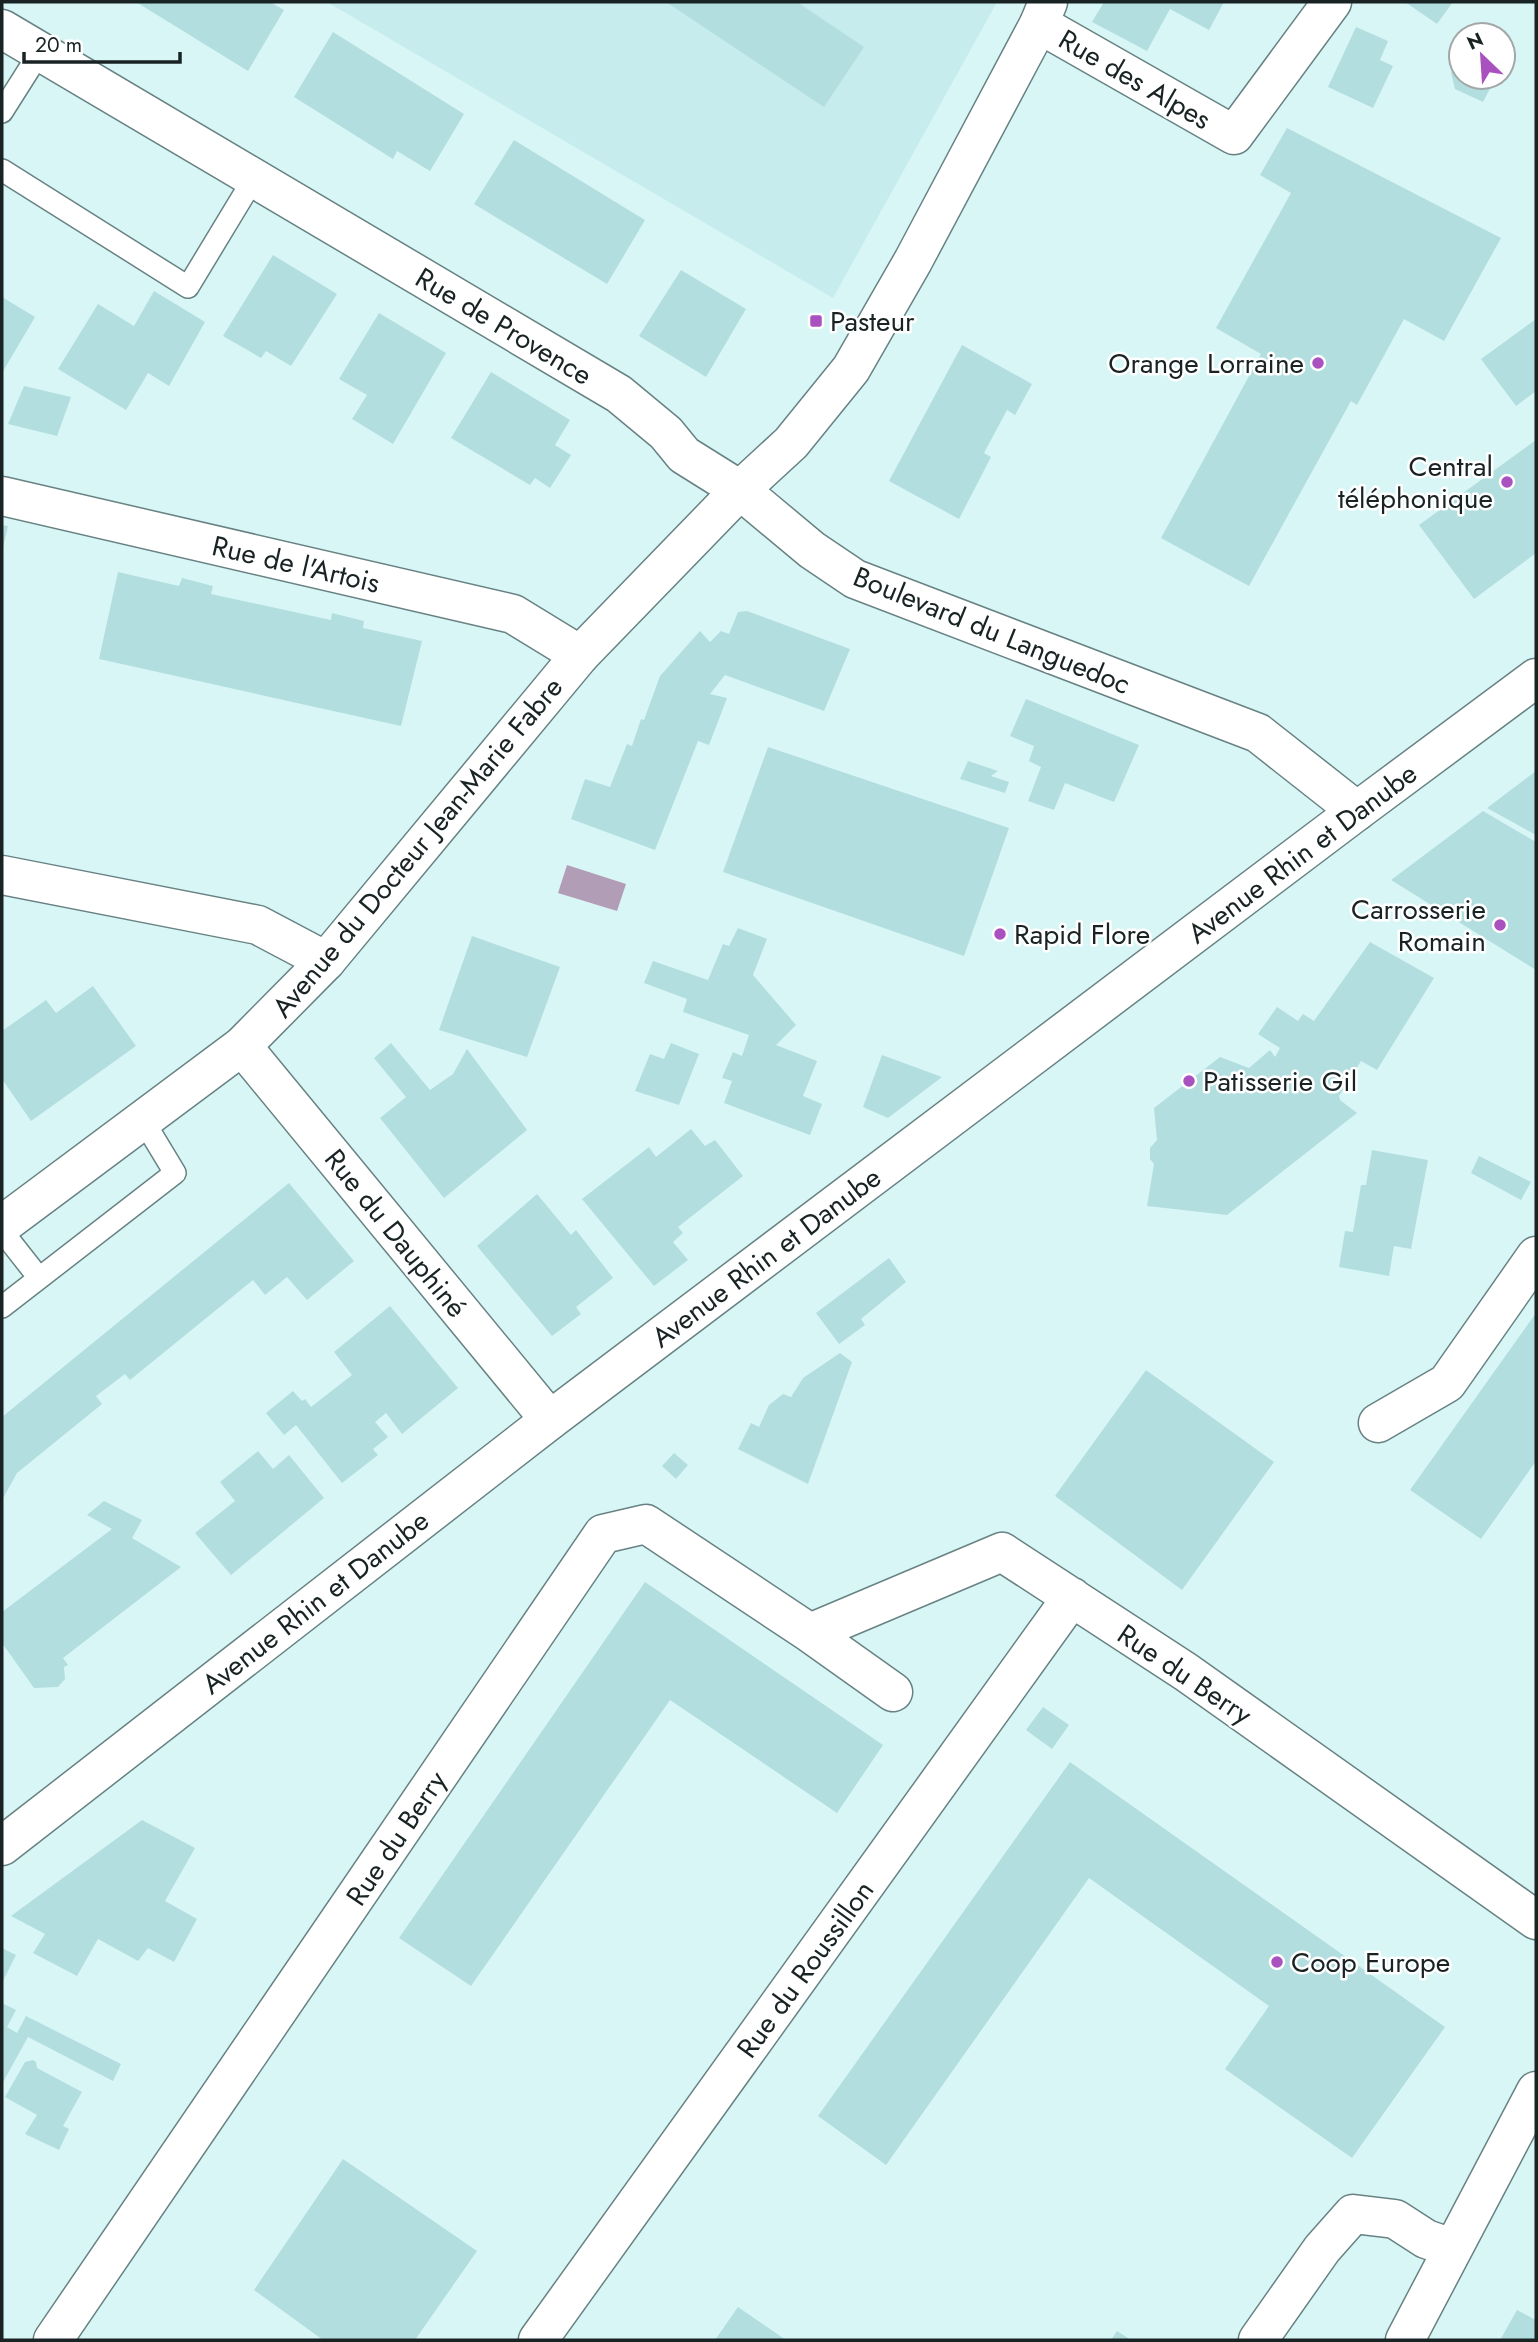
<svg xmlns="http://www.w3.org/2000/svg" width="1538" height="2342" viewBox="0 0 1538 2342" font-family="Jost,sans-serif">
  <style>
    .built { fill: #c6eced }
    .water { fill: #b29db7 }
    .building { fill: #b3dedf }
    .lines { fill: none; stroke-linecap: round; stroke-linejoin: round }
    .lane-casing { stroke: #688283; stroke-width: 24 }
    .street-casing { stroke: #688283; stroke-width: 41 }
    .secondary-casing { stroke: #688283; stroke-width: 41 }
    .lane { stroke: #fff; stroke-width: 21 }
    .street { stroke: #fff; stroke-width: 38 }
    .secondary { stroke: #fff; stroke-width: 38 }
    .poi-dot { fill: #a951be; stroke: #fff; stroke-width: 2.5 }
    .labels { text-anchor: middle; stroke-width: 5; stroke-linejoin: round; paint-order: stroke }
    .street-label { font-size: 28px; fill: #192324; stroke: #fff }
    .poi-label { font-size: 28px; fill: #192324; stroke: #fff; text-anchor: start }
  </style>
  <rect width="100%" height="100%" fill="#d9f6f6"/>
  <path class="built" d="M 327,2 L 997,2 L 833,298 Z"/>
  <path class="water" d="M 567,865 L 626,884 L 617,911 L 558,893 Z"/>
  <path class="building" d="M 136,2 L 270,2 L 284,10 L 248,71 Z
    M 666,2 L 797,2 L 864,47 L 824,107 Z
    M 1104,2 L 1224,2 L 1209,30 L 1170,9 L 1147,51 L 1092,22 Z
    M 1405,2 L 1453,2 L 1437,24 Z
    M 1356,27 L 1388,41 L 1380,60 L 1393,66 L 1373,108 L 1328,87 Z
    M 333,32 L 464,114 L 430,171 L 397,151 L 393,159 L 294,97 Z
    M 1461,58 L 1461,77 L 1496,77 L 1483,102 L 1455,89 L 1451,73 Z
    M 1287,128 L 1501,238 L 1444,341 L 1404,319 L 1357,405 L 1351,401 L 1249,586 L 1161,538 L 1261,354 L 1216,328 L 1291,193 L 1260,175 Z
    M 514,140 L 645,220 L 607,284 L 474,204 Z
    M 273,255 L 337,294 L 291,366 L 266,351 L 261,358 L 223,336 Z
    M 681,270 L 746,309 L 706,377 L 639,336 Z
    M 154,291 L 205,322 L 169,386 L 148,373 L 126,410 L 58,369 L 98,304 L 134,326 Z
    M 2,297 L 35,317 L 2,373 Z
    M 379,313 L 446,353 L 393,444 L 352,419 L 367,395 L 339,379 Z
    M 1536,319 L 1536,391 L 1516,406 L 1481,359 Z
    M 962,345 L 1032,384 L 1015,415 L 1007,410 L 984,453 L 991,457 L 959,519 L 889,481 Z
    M 491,372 L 570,420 L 555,445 L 571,455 L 550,488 L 535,478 L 530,485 L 451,438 Z
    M 24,386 L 71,397 L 57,436 L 8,424 Z
    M 1536,440 L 1536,553 L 1474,599 L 1419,525 Z
    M 2,525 L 8,526 L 3,548 L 2,548 Z
    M 118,572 L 179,586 L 182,578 L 213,586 L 211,594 L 331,620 L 332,613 L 364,621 L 363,628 L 422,641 L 401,726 L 99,659 Z
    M 747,611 L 850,649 L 824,711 L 725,675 L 710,694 L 727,698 L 709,745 L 698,741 L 655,850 L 571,819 L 585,779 L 610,787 L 627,744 L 632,746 L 641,719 L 644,720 L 660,676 L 700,631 L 710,642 L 721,631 L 729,634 L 738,612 Z
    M 1026,699 L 1139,745 L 1114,802 L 1065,783 L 1054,810 L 1028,801 L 1041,767 L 1029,761 L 1034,746 L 1010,736 Z
    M 768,747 L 1009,828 L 964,956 L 723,872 Z
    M 968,761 L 998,771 L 991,776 L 1009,782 L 1005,793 L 960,779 Z
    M 1536,771 L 1536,835 L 1487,808 Z
    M 1483,811 L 1536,842 L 1536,970 L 1391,880 Z
    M 738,928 L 767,939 L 753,975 L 796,1025 L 776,1045 L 817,1061 L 803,1096 L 822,1104 L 810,1135 L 724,1103 L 732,1081 L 722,1078 L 733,1052 L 742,1056 L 749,1035 L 683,1012 L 687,999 L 644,983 L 653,961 L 708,980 L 723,944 L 729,946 Z
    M 472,936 L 560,967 L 527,1057 L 439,1030 Z
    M 1370,942 L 1434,978 L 1377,1070 L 1361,1061 L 1339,1096 L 1340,1100 L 1357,1113 L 1227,1215 L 1147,1206 L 1154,1164 L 1150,1159 L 1150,1148 L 1157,1140 L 1154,1108 L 1220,1057 L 1249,1068 L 1270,1050 L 1275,1057 L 1280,1048 L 1258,1034 L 1277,1007 L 1298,1021 L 1303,1014 L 1314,1021 Z
    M 93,986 L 136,1046 L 31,1121 L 2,1079 L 2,1031 L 46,1000 L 56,1013 Z
    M 391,1043 L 430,1090 L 453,1074 L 467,1049 L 527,1130 L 444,1198 L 380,1118 L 406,1097 L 374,1058 Z
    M 671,1043 L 699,1054 L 679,1105 L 635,1091 L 650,1054 L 664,1059 Z
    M 882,1055 L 942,1077 L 888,1118 L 863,1107 Z
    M 691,1129 L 705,1146 L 715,1140 L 743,1176 L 678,1227 L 683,1233 L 673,1242 L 688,1260 L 654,1286 L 582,1199 L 649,1147 L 656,1157 Z
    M 1372,1150 L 1428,1160 L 1411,1249 L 1394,1246 L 1389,1276 L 1339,1267 L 1345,1231 L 1353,1232 L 1361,1185 L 1366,1185 Z
    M 1479,1156 L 1531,1182 L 1521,1200 L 1471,1173 Z
    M 289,1183 L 354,1261 L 307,1300 L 287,1277 L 265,1295 L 253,1280 L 130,1380 L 125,1374 L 96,1396 L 102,1404 L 17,1473 L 2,1500 L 2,1417 Z
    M 537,1194 L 571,1235 L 576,1230 L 613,1278 L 576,1307 L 581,1314 L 552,1336 L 477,1246 Z
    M 889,1258 L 906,1282 L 861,1319 L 865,1325 L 839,1344 L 816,1313 Z
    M 390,1306 L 458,1388 L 402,1434 L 386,1413 L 375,1422 L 388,1437 L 373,1449 L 378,1455 L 342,1483 L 296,1425 L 284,1435 L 266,1413 L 293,1391 L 302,1401 L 305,1399 L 311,1407 L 352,1375 L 334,1352 Z
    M 1536,1313 L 1536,1461 L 1481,1539 L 1410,1490 Z
    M 840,1353 L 852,1362 L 808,1484 L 738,1449 L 751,1423 L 759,1427 L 769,1405 L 783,1394 L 791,1397 L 803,1378 Z
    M 1146,1370 L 1274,1462 L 1182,1590 L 1055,1496 Z
    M 258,1451 L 273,1469 L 289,1455 L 324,1498 L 231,1575 L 195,1533 L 235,1501 L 220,1482 Z
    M 674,1453 L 688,1465 L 676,1479 L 662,1466 Z
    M 104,1501 L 142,1520 L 132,1538 L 181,1567 L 63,1658 L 68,1665 L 64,1667 L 65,1679 L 58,1687 L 34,1688 L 2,1643 L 2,1612 L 112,1529 L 87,1515 Z
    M 645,1582 L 883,1745 L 837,1813 L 670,1700 L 471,1986 L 399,1938 Z
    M 1043,1707 L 1069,1725 L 1052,1749 L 1026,1730 Z
    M 1070,1762 L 1445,2027 L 1352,2158 L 1225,2069 L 1269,2006 L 1089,1878 L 886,2165 L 818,2116 Z
    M 142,1820 L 195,1848 L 165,1901 L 197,1919 L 174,1962 L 148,1948 L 138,1961 L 98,1939 L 77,1976 L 33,1953 L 45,1934 L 11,1916 Z
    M 2,1948 L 16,1955 L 2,1983 Z
    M 2,2003 L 16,2010 L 7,2027 L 17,2033 L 26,2016 L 121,2064 L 113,2081 L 28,2037 L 2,2084 Z
    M 33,2060 L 36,2062 L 37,2068 L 82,2092 L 63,2126 L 69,2129 L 59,2150 L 25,2134 L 37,2115 L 5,2097 L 25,2062 Z
    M 343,2159 L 477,2251 L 415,2340 L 323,2340 L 254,2290 Z
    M 738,2307 L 786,2340 L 715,2340 Z
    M 1517,2310 L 1536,2320 L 1536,2340 L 1500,2340 Z
    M 1117,2331 L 1131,2340 L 1111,2340 Z"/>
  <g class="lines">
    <defs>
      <path id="lane" d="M 2,112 L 40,52
        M 2,170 L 188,287 L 254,178
        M 2,1231 L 39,1278
        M 2,1307 L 175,1173 L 143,1120"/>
      <path id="street" d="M 1039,24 L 1234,135 L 1332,2
        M 2,29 L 619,394 L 666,433 L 684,455 L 740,490 L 812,550 L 855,579 L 1258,733 L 1357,811
        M 2,496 L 513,614 L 580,655
        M 2,875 L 258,925 L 326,961
        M 242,1046 L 550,1420
        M 1378,1423 L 1447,1383 L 1536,1256
        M 810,1633 L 1002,1552 L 1186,1672 L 1536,1920
        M 53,2340 L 603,1534 L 646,1524 L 810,1633 L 893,1692
        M 538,2340 L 1072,1597
        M 1258,2340 L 1322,2249 L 1353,2214 L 1395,2219 L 1426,2239 L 1452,2248"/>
      <path id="secondary" d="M 2,1225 L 242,1046 L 326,961 L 580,655 L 740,490 L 791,443 L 851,369 L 913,261 L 1039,24 L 1048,2
        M 2,1846 L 550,1420 L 1357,811 L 1536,678
        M 1405,2340 L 1536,2091"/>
    </defs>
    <use href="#lane" class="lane-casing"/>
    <use href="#street" class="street-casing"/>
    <use href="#secondary" class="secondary-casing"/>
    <use href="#lane" class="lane"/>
    <use href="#street" class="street"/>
    <use href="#secondary" class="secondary"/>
  </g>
  <g class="poi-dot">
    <rect x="809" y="314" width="14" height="14" rx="3.5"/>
    <circle cx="1318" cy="363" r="7"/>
    <circle cx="1507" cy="482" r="7"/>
    <circle cx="1500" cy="925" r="7"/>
    <circle cx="1000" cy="934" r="7"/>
    <circle cx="1189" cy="1081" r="7"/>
    <circle cx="1277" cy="1962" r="7"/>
  </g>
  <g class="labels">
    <g class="street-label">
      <text transform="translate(1135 79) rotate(30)" y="10">Rue des Alpes</text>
      <text transform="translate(504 326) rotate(31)" y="10">Rue de Provence</text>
      <text transform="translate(296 564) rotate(13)" y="10">Rue de l'Artois</text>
      <text transform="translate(992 630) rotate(22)" y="10">Boulevard du Languedoc</text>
      <text transform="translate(417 847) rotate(-50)" y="10">Avenue du Docteur Jean-Marie Fabre</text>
      <text transform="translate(1302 853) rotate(-37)" y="10">Avenue Rhin et Danube</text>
      <text transform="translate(396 1233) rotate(51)" y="10">Rue du Dauphiné</text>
      <text transform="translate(766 1257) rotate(-37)" y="10">Avenue Rhin et Danube</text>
      <text transform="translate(315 1602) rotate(-38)" y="10">Avenue Rhin et Danube</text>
      <text transform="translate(1185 1674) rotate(34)" y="10">Rue du Berry</text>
      <text transform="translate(396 1838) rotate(-56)" y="10">Rue du Berry</text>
      <text transform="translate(805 1969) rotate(-54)" y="10">Rue du Roussillon</text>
    </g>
    <g class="poi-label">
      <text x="830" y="331">Pasteur</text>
      <text x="1304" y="373" text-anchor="end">Orange Lorraine</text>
      <text x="1493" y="476" text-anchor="end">Central<tspan x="1493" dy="32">téléphonique</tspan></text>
      <text x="1486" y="919" text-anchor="end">Carrosserie<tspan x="1486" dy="32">Romain</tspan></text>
      <text x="1014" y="944">Rapid Flore</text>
      <text x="1203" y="1091">Patisserie Gil</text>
      <text x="1291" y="1972">Coop Europe</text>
    </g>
  </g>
  <rect width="1538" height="2342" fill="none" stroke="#192324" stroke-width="7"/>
  <g transform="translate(1482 56) rotate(335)"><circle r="33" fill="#ffffff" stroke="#a3a7a7" stroke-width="2"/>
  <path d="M0-5L12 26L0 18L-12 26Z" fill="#a951be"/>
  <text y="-10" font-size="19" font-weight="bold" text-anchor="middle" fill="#192324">N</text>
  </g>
  <path d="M24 52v10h156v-10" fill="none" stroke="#192324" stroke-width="3.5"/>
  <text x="35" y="52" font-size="21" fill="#192324" stroke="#ffffff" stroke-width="5" paint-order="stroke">20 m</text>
</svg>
